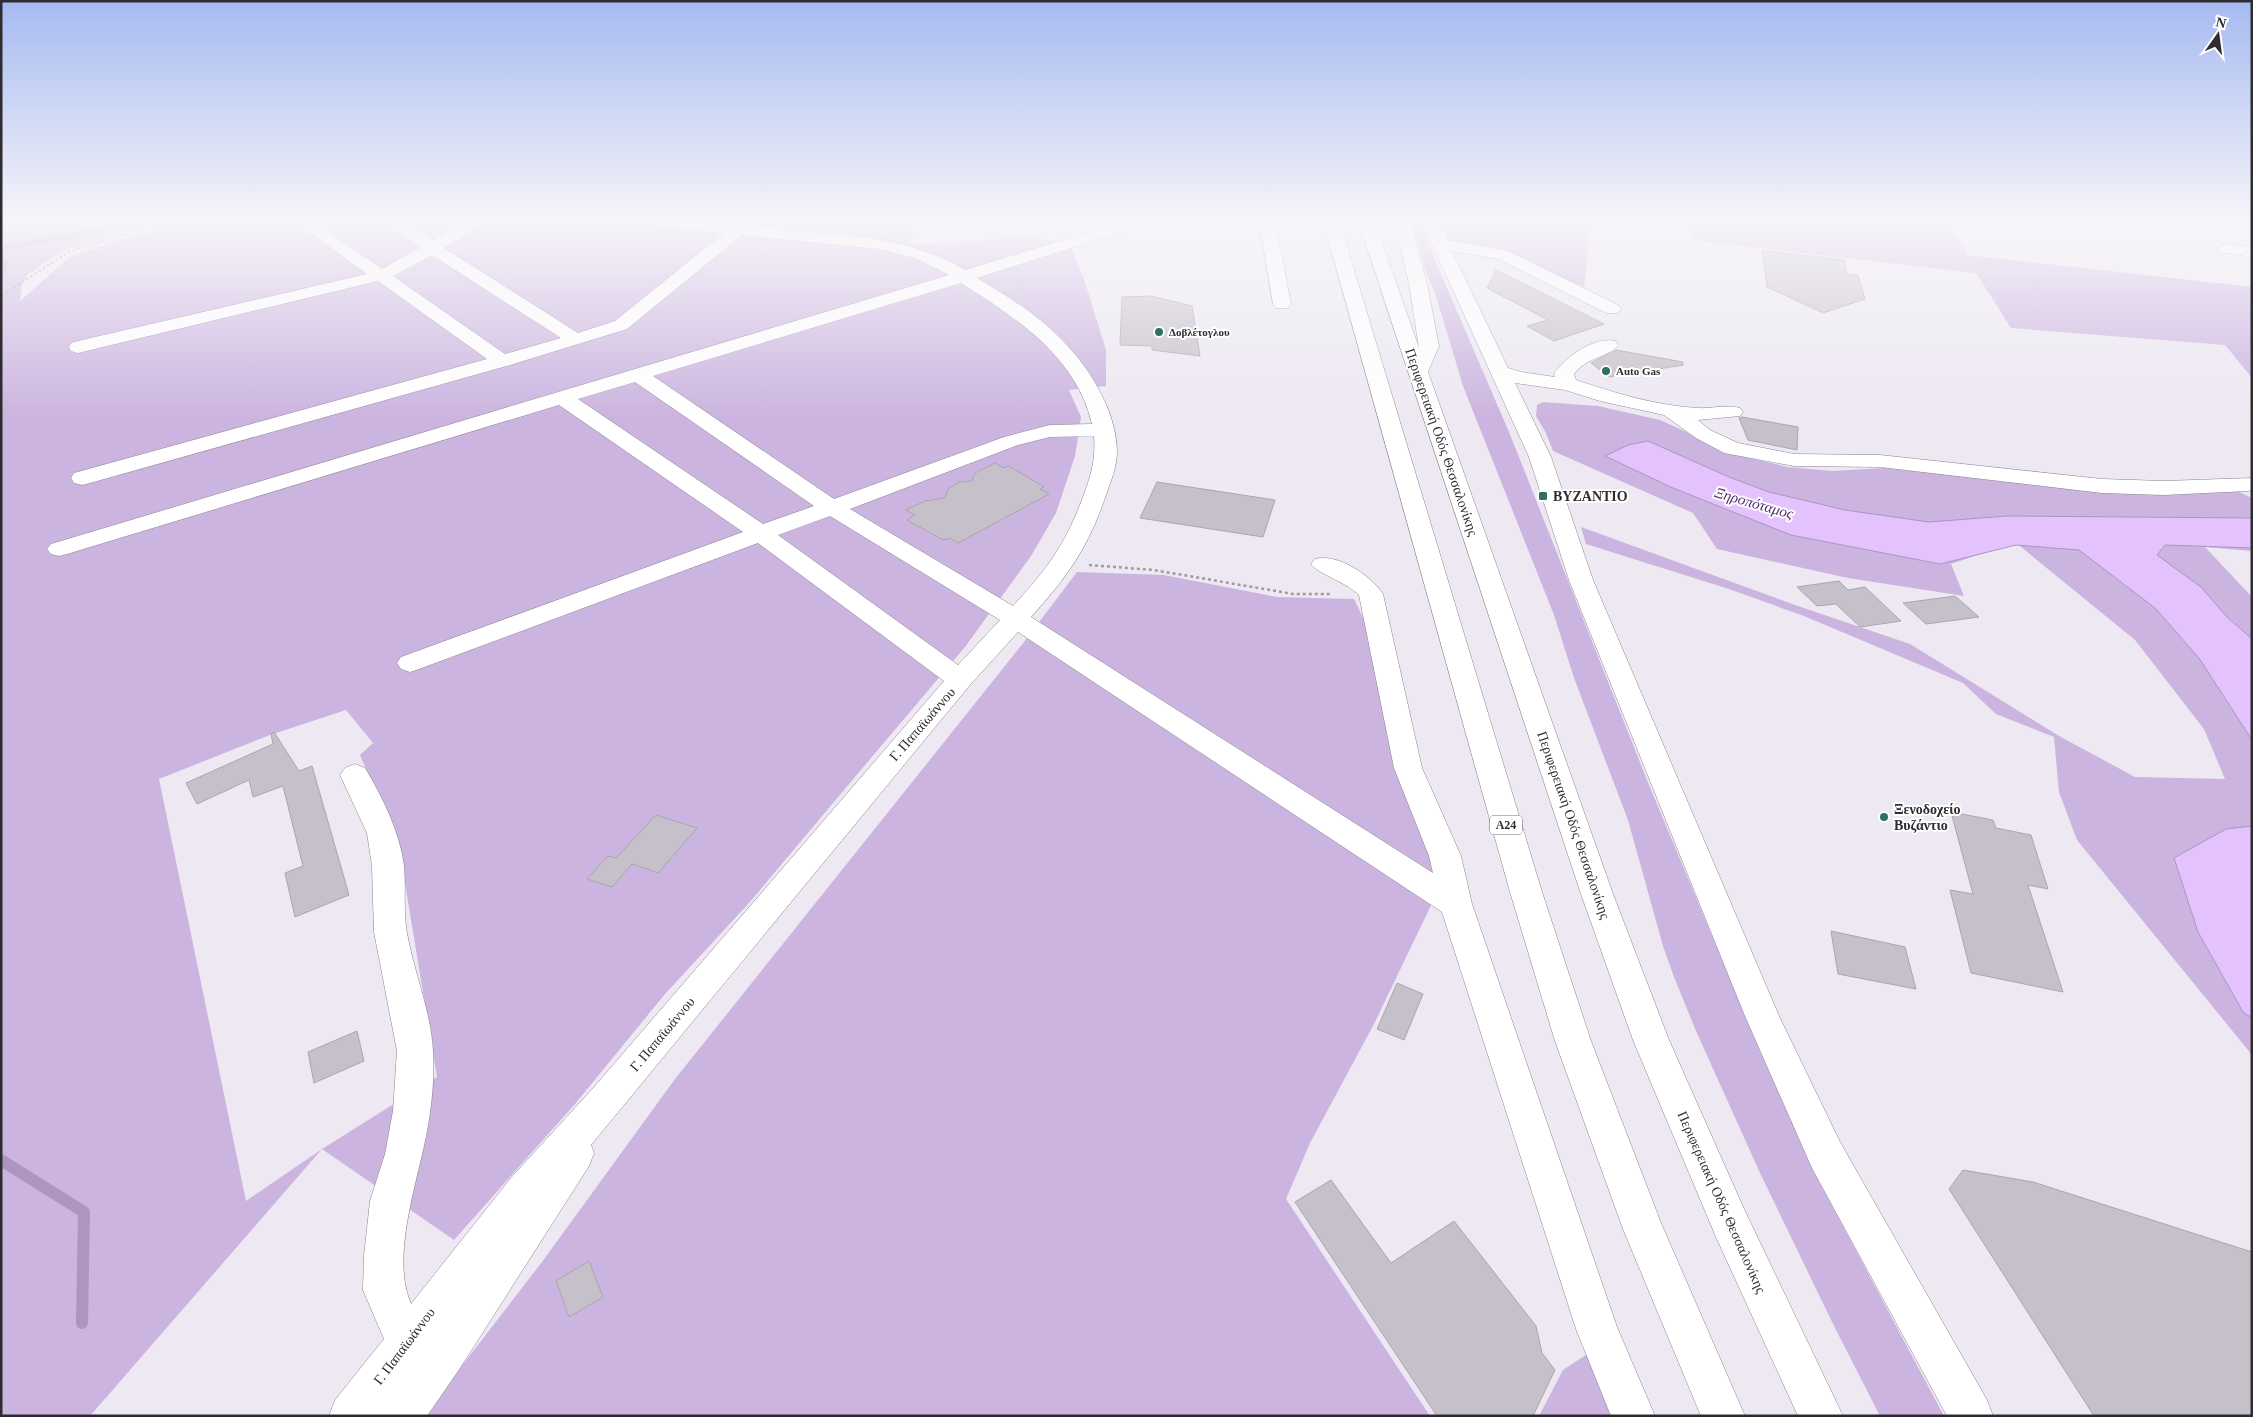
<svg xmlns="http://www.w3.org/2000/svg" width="2253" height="1417" viewBox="0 0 2253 1417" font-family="'Times New Roman',serif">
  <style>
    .green { fill: #cbb4df; fill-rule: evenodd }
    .water { fill: #e3c2fe; stroke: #ad95c0 }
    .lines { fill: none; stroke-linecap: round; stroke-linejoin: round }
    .stream-far1 { stroke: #ad95c0; stroke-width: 5.5 }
    .stream { stroke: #ad95c0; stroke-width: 12 }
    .building { fill: #c6c0ca; stroke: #aaa5af }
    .minor-casing { stroke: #8a858e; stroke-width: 1 }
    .highway-casing { stroke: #8a858e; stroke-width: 1 }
    .path-far1 { stroke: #9f9ba2; stroke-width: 2; stroke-dasharray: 2.5 2.5; stroke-linecap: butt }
    .path { stroke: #9f9ba2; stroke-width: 2.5; stroke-dasharray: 3 3; stroke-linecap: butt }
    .minor { fill: #fff; fill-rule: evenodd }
    .highway { fill: #fff; fill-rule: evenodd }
    .poi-dot { fill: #2e6f5f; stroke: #fff; stroke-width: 2 }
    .labels { text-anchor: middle; stroke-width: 4; stroke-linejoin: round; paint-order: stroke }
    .far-poi-label { font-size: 11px; font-weight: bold; fill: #2e2c30; stroke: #fff; text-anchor: start }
    .shield { fill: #fff; stroke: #6d6b6e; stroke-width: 1 }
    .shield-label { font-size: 12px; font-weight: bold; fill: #2e2c30 }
    .street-label { font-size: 14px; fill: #2e2c30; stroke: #fff }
    .poi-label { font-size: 14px; font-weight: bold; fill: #2e2c30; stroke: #fff; text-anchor: start }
    .water-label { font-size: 15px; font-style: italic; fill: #532b6f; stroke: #fff }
  </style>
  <rect width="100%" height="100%" fill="#ede8f2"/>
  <path class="green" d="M 15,220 L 161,220 L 70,248 L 49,260 L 27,275 L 22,286 L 20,301 L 71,256 L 186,220 L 937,220 L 914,227 L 911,244 C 963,244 1017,233 1069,242 L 1084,279 L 1106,350 L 1106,386 L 1069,390 L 1081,417 L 1075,456 L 1056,513 L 1031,556 L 965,647 L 865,765 L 749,903 L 665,994 L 575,1104 L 454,1240 L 322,1149 L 90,1416 L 1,1416 L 1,224 ZM 346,710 L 373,743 L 360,755 L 398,841 L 437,1077 L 322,1149 L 246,1201 L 159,779 L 270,735 Z
    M 1412,220 L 1422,220 L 1420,224 L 1432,253 L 1509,432 L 1647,780 L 1753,1034 L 1811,1166 L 1944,1416 L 1880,1416 L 1834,1326 L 1760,1173 L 1696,1031 L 1674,977 L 1663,946 L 1628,820 L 1574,678 L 1554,615 L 1463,386 L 1436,296 L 1426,272 Z
    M 1438,220 L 1582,220 L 1590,231 L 1584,287 L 1490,247 L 1444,241 Z
    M 1690,220 L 1948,220 L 1967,255 L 2252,287 L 2252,378 L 2225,345 L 2011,328 L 1976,273 L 1691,240 Z
    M 1543,402 L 1598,406 L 1660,420 L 1737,455 L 1788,467 L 1832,471 L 1885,468 L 2057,486 L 2226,486 L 2252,498 L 2252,551 L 2205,547 L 2252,597 L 2252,1055 L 2077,840 L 2059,792 L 2054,737 L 1996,714 L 1963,683 L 1804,616 L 1729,589 L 1586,544 L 1581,527 L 1795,605 L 1910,644 L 2059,736 L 2135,777 L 2225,779 L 2204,729 L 2135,640 L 2015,542 L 1951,564 L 1964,596 L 1848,578 L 1717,549 L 1693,513 L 1553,451 L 1546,433 L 1536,416 L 1537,405 Z
    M 1077,572 L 1164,575 L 1277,597 L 1354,599 L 1370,632 L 1447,872 L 1374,1024 L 1310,1143 L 1286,1199 L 1430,1416 L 423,1416 L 542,1262 L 675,1079 L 1024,642 Z
    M 1595,1349 L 1621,1416 L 1539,1416 L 1563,1370 Z"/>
  <path class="water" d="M 1648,441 L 1729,477 L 1769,492 L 1845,510 L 1929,522 L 2008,516 L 2252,518 L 2252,548 L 2165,545 L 2157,555 L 2201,587 L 2227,617 L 2252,639 L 2252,740 L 2199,658 L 2155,608 L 2079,550 L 2016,545 L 1940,564 L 1791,535 L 1673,488 L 1605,456 L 1628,445 Z
    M 2252,826 L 2252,1018 L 2243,1012 L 2198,932 L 2174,858 L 2226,829 Z"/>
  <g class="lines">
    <path class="stream-far1" d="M 1,248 L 93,232 L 142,220
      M 1,261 L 5,263 L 4,268 L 1,269"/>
    <path class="stream" d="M 1,1160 L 84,1212 L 82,1323"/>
  </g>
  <path class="building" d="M 1762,250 L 1844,260 L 1847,274 L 1858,275 L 1865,299 L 1823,313 L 1767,287 Z
    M 1496,270 L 1604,324 L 1554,341 L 1527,326 L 1548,320 L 1487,288 Z
    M 1151,296 L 1192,306 L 1200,356 L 1152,350 L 1152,346 L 1120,345 L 1122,297 Z
    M 1616,350 L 1683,362 L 1683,365 L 1609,377 L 1591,363 Z
    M 1742,417 L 1798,427 L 1797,450 L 1748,440 L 1739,418 Z
    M 995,463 L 1004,468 L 1009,466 L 1044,487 L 1040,489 L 1049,494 L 958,543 L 950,538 L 943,540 L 907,520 L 915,515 L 906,510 L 925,501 L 945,498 L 948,489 L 959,482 L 972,481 L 975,473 Z
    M 1157,482 L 1275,500 L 1263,537 L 1140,518 Z
    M 1839,581 L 1848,590 L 1865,587 L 1901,621 L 1860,627 L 1836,604 L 1817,606 L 1797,587 Z
    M 1955,596 L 1979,617 L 1926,624 L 1903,603 Z
    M 274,732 L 299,771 L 312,766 L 349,895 L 295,917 L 285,873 L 303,866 L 283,786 L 253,797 L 249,780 L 197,804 L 186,783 L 273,744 L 271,734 Z
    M 1951,812 L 1993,820 L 1996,828 L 2031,835 L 2048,889 L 2028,885 L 2063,992 L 1971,973 L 1950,890 L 1973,894 Z
    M 656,815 L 697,828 L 658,873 L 632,864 L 612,887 L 587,879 L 608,856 L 616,858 Z
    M 1831,931 L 1905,947 L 1916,989 L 1838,974 Z
    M 1397,983 L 1423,994 L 1404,1040 L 1377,1029 Z
    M 357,1031 L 364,1061 L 314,1083 L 308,1052 Z
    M 1963,1170 L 2033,1182 L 2252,1252 L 2252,1416 L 2094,1416 L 1949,1189 Z
    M 1331,1180 L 1391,1263 L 1454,1221 L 1536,1326 L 1542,1353 L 1555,1370 L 1533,1416 L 1437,1416 L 1295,1202 Z
    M 589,1261 L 603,1297 L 569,1317 L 556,1281 Z"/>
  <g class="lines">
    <defs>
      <path id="minor" d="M 293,220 L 311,220 L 382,269 L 421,247 L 384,223 L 382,220 L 400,220 L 433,240 L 467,220 L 486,220 L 484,223 L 444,248 L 578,333 L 615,321 L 724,233 L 645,225 L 639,223 L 637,220 C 690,220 741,225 793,230 C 852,236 913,238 965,270 L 1129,220 L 1152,220 L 1150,223 L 977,278 C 1005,295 1034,312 1057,335 C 1087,364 1116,408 1117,451 C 1117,466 1111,481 1106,495 C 1088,548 1068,576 1031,617 L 1433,873 L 1429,856 L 1394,768 L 1359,595 C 1346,582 1318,574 1311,564 L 1315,559 C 1338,553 1370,575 1383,594 L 1422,768 L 1461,856 L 1472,904 L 1617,1327 L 1655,1416 L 1611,1416 L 1576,1329 L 1442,912 L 1018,632 L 969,686 L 591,1145 L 594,1153 L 589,1166 L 460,1368 L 427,1416 L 329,1416 L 335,1400 L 384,1339 L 363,1290 L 364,1256 L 370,1201 L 385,1154 L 393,1111 L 397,1051 L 374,932 L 372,866 L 367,833 L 340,775 L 345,768 L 355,764 L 365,768 C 383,798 399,831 404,865 C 406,888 403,911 407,933 C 414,973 431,1011 433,1051 C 434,1071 433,1093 430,1112 C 424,1167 388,1251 411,1304 L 511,1178 L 595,1086 L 944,681 L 758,543 L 419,669 L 410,672 L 401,669 L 397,663 L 401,657 L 743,532 L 559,405 L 67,554 L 59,556 L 51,554 L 47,549 L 51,544 L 949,275 L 915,258 L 879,249 L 742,235 L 627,329 L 510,365 L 90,483 L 82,485 L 74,483 L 71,478 L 74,473 L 487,359 L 378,281 L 78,353 L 71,351 L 69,347 L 71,343 L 78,341 L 367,274 ZM 432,255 L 561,338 L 505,354 L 393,276 ZM 961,283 C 1016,318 1076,356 1092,424 L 1050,425 L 1004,437 L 834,499 L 653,376 ZM 635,382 L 814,506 L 763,524 L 578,399 ZM 1094,436 C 1096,458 1091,476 1083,497 C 1065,545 1048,568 1013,606 L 850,509 L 1018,445 L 1050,437 ZM 830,516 L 1000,620 L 958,665 L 778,535 Z
        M 1259,220 L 1275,220 L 1291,304 L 1288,308 L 1276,308 L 1273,304 Z
        M 1423,220 L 1439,220 L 1447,240 L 1508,251 L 1618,305 L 1621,309 L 1618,313 L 1606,313 L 1498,259 L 1452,251 L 1508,368 L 1521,372 L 1555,377 L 1554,374 C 1565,357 1594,336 1616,341 L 1618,345 C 1610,357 1586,357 1574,374 L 1576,380 C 1615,393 1657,406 1698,408 C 1712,409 1726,404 1740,408 L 1743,412 L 1740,416 L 1698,420 L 1710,430 L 1738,443 L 1794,454 L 1880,455 L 2102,479 L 2164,481 L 2252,478 L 2252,490 L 2248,491 L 2164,495 L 2102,493 L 1880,467 L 1794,466 L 1724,453 L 1696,438 L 1664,415 L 1600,401 L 1565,390 L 1515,383 L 1551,457 L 1593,580 L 1779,1016 L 1840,1142 L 1987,1400 L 1993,1416 L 1947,1416 L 1812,1168 L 1745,1016 L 1569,580 L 1529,457 L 1432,244 Z
        M 2225,244 L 2252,247 L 2252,257 L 2219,252 L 2217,249 L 2219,246 Z"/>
      <path id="highway" d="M 1323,220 L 1339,220 L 1542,892 L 1591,1041 L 1661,1223 L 1745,1416 L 1701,1416 L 1623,1229 L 1555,1041 L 1510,892 Z
        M 1358,220 L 1374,220 L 1419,348 L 1409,284 L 1394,220 L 1410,220 L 1427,284 L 1439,346 L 1428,372 L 1613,894 L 1669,1040 L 1744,1209 L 1843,1416 L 1798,1416 L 1716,1237 L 1633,1040 L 1581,894 Z"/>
    </defs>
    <use href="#minor" class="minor-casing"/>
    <use href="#highway" class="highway-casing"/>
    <path class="path-far1" d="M 1,296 L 70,251 L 171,220"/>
    <path class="path" d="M 1089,565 L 1154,570 L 1293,594 L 1330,594"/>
    <use href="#minor" class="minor"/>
    <use href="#highway" class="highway"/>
  </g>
  <linearGradient id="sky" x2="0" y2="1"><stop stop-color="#a6baf1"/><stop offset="0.53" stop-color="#f7f5f9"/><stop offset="1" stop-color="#f7f5f9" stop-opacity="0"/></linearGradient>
  <rect width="2253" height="418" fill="url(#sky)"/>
  <g class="poi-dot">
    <circle cx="1159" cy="332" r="5"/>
    <circle cx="1606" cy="371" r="5"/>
    <rect x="1538" y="491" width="10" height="10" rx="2.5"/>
    <circle cx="1884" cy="817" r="5"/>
  </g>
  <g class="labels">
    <g class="far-poi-label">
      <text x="1169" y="336">Δοβλέτογλου</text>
      <text x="1616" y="375">Auto Gas</text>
    </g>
    <rect class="shield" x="1490" y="815.5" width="32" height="19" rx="4"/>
    <g class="shield-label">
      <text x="1506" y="829">Α24</text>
    </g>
    <g class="street-label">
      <text transform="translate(1442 442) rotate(71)" y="5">Περιφερειακή Οδός Θεσσαλονίκης</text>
      <text transform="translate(922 724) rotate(-49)" y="5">Γ. Παπαϊωάννου</text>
      <text transform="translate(1574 825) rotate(71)" y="5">Περιφερειακή Οδός Θεσσαλονίκης</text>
      <text transform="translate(662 1034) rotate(-50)" y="5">Γ. Παπαϊωάννου</text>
      <text transform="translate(1722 1202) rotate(66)" y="5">Περιφερειακή Οδός Θεσσαλονίκης</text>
      <text transform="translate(404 1346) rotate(-53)" y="5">Γ. Παπαϊωάννου</text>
    </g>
    <g class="poi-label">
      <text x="1553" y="501">ΒΥΖΑΝΤΙΟ</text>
      <text x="1894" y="814">Ξενοδοχείο<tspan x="1894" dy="16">Βυζάντιο</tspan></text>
    </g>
    <g class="water-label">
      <text transform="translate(1754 503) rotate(16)" y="5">Ξηροπόταμος</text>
    </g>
  </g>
  <rect width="2253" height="1417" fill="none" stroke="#2e2c30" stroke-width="5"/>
  <g transform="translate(2218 35) rotate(14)" stroke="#ffffff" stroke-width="4" paint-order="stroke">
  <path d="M0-4L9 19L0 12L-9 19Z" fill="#2e2c30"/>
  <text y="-8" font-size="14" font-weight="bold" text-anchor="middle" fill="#2e2c30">N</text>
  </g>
</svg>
